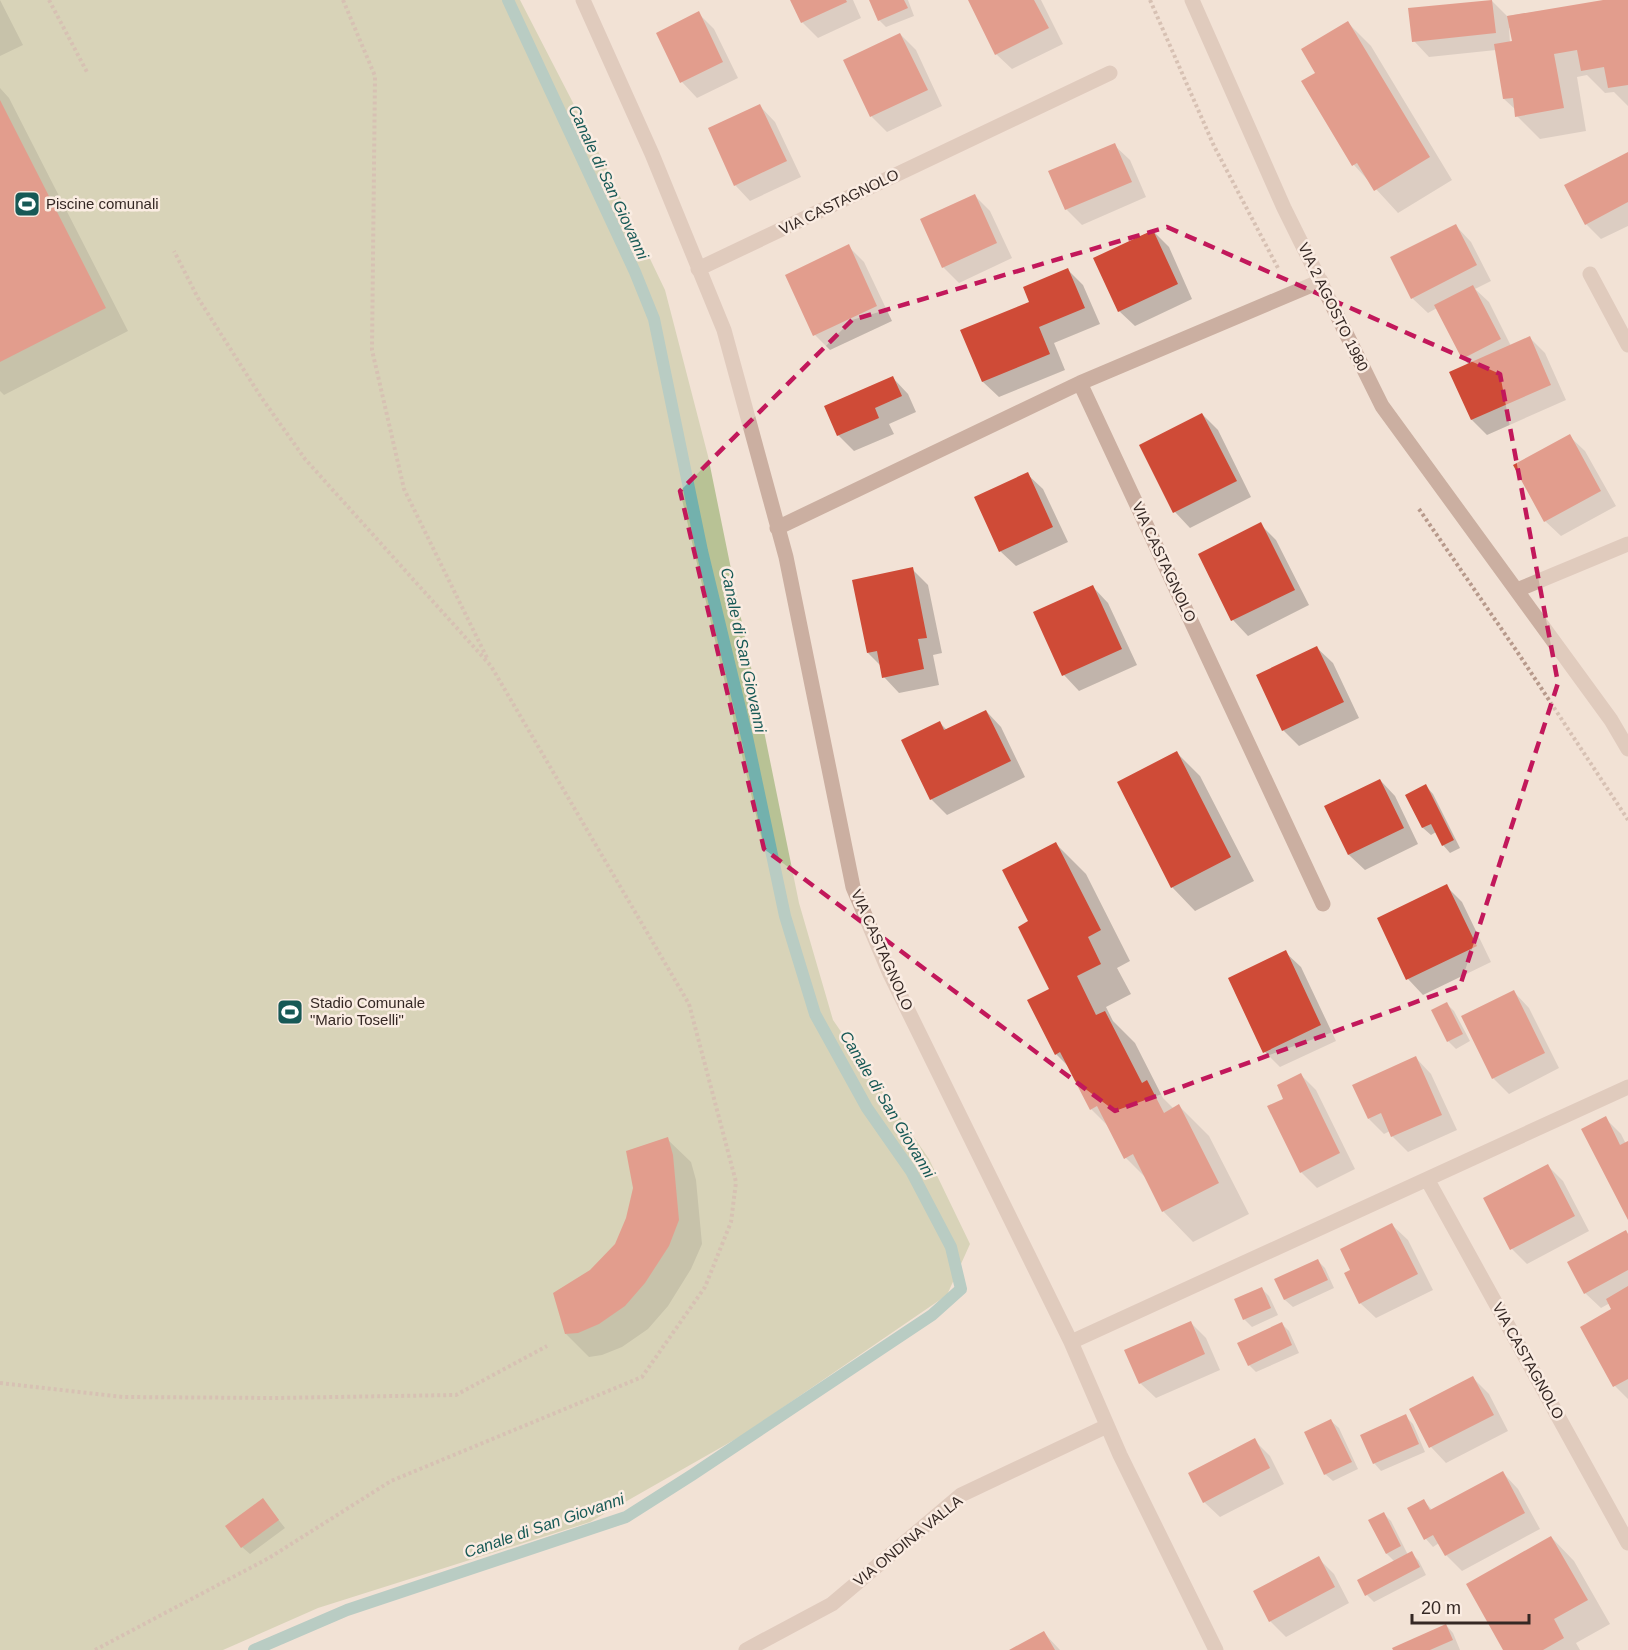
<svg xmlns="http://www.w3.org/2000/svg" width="1628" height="1650" viewBox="0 0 1628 1650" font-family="Helvetica,sans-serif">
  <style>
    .green { fill: #b8c295 }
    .shadow { fill: #0003; fill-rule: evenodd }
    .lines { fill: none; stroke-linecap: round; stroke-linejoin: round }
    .stream { stroke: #73b1ad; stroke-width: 12 }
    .building { fill: #cf4b37 }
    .path { stroke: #b7998b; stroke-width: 4; stroke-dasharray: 3 3; stroke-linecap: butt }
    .minor { stroke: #cbafa1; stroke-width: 15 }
    .marked { fill: none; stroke: #c2185b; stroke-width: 4.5; stroke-dasharray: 12 8; stroke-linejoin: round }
    .labels { text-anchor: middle; stroke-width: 5; stroke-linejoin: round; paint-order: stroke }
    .street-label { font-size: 15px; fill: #352824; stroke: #faece2 }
    .poi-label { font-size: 15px; fill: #352824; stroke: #faece2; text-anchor: start }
    .water-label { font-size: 16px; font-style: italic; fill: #175956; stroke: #faece2 }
  </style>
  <rect width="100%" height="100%" fill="#f2e2d6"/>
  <path class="green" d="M 0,0 L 520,0 L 602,159 L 665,290 L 708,456 L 799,903 L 833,1020 L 929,1159 L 970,1244 L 947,1295 L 741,1436 L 590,1522 L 318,1608 L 223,1650 L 0,1650 Z"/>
  <path class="shadow" d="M 0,0 L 23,45 L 0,56 Z
    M 792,0 L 853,0 L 861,18 L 818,38 L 802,22 Z
    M 871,0 L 908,0 L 914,16 L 886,27 L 879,20 Z
    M 969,0 L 1041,0 L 1063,44 L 1012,69 L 996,54 Z
    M 1612,0 L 1628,0 L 1628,106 L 1614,92 L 1605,93 L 1587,75 L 1577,77 L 1586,131 L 1540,139 L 1517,116 L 1516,110 L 1504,99 L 1496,50 L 1429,57 L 1414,41 L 1492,1 L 1507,16 ZM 1509,28 L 1511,28 L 1514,42 L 1510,43 Z
    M 698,13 L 714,29 L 738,78 L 697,98 L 682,82 L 658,33 Z
    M 1348,23 L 1371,46 L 1452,180 L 1398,213 L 1354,165 Z
    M 900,34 L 916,50 L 942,106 L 887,132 L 872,117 L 845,61 Z
    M 0,88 L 9,98 L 128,331 L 4,395 L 0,391 Z
    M 760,106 L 775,122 L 801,177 L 750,201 L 735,185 Z
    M 1114,145 L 1130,160 L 1146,197 L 1082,225 L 1066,209 Z
    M 1628,154 L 1628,226 L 1601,239 L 1586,224 Z
    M 974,195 L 990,211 L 1012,258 L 959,283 L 943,267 Z
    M 1456,226 L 1471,242 L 1491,281 L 1475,289 L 1489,302 L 1511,346 L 1530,338 L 1545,353 L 1566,400 L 1487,435 L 1472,420 L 1469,365 L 1463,358 L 1437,308 L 1428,313 L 1412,298 Z
    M 1153,231 L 1169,247 L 1192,299 L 1135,326 L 1119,311 Z
    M 848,246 L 864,262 L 892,321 L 830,350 L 815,335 Z
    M 1068,270 L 1083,285 L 1100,324 L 1054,343 L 1065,370 L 999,397 L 983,382 L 962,331 L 1031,302 Z
    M 893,378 L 908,394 L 916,412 L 889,424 L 894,434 L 854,451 L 838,435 Z
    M 1202,414 L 1218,430 L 1251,497 L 1190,528 L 1175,512 Z
    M 1569,436 L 1585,451 L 1616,506 L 1561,536 L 1545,521 Z
    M 1027,474 L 1043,489 L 1068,542 L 1016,566 L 1000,551 Z
    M 1260,524 L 1276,540 L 1309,605 L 1248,636 L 1233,620 L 1200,555 Z
    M 912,569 L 928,585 L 942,653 L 933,655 L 939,685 L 899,693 L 884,677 L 881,666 L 868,653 Z
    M 1093,587 L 1108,603 L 1137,665 L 1079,691 L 1064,675 L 1035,613 Z
    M 1317,648 L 1333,663 L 1359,718 L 1299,746 L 1283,730 L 1258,676 Z
    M 986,711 L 1001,727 L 1025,777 L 947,815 L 931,799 L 940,723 L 947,730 Z
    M 1177,753 L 1200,776 L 1254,881 L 1195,911 L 1172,887 Z
    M 1380,780 L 1395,796 L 1418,844 L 1365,870 L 1349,855 L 1326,806 Z
    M 1426,786 L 1433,794 L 1460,848 L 1450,853 L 1443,845 L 1436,832 L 1431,835 L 1423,828 L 1407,796 Z
    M 1056,844 L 1086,874 L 1130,961 L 1117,968 L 1131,994 L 1106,1007 L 1113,1021 L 1135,1043 L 1163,1098 L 1174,1109 L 1179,1106 L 1209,1136 L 1249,1214 L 1193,1242 L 1163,1211 L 1147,1179 L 1126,1158 L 1111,1129 L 1091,1109 L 1071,1069 L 1056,1054 L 1051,989 L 1030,922 Z
    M 1446,886 L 1462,902 L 1491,962 L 1423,995 L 1408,979 L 1379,919 Z
    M 1285,952 L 1301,967 L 1336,1041 L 1280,1067 L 1265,1052 Z
    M 1514,992 L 1529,1008 L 1559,1068 L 1509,1094 L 1493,1078 Z
    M 1447,1004 L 1454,1011 L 1470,1041 L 1456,1049 L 1448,1041 Z
    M 1416,1058 L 1431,1074 L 1457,1130 L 1408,1152 L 1392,1136 L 1390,1131 L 1384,1134 L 1369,1119 Z
    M 1301,1075 L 1316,1090 L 1355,1169 L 1317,1188 L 1301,1172 L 1285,1100 Z
    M 1605,1118 L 1621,1134 L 1626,1144 L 1628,1143 L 1628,1217 Z
    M 667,1139 L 691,1162 L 696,1180 L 702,1244 L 691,1269 L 668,1306 L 648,1329 L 622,1347 L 602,1355 L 589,1357 L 566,1334 L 590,1271 L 616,1245 Z
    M 1548,1166 L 1563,1181 L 1589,1231 L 1527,1264 L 1512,1249 Z
    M 1392,1225 L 1408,1240 L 1433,1290 L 1376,1318 L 1360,1303 L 1352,1270 Z
    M 1628,1234 L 1628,1399 L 1615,1386 L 1613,1310 L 1610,1303 L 1601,1308 L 1585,1293 Z
    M 1318,1261 L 1325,1268 L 1334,1288 L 1293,1307 L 1285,1300 L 1276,1279 Z
    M 1262,1289 L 1269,1296 L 1278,1315 L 1252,1327 L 1244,1319 Z
    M 1190,1322 L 1206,1338 L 1220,1370 L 1156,1398 L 1140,1383 Z
    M 1282,1324 L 1289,1331 L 1299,1353 L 1256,1372 L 1249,1365 Z
    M 1473,1378 L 1489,1394 L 1508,1431 L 1446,1463 L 1431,1447 L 1411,1410 Z
    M 1405,1416 L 1413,1424 L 1425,1452 L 1381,1471 L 1374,1463 Z
    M 1331,1421 L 1339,1428 L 1358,1469 L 1333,1481 L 1325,1474 Z
    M 1254,1440 L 1270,1456 L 1284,1484 L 1220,1517 L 1204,1502 Z
    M 1503,1473 L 1518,1489 L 1540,1529 L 1462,1571 L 1446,1555 L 1439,1543 L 1433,1547 L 1426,1539 L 1409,1508 L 1424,1501 L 1433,1511 Z
    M 263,1500 L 285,1528 L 250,1554 L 242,1547 Z
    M 1384,1514 L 1391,1521 L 1408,1555 L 1411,1553 L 1419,1561 L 1426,1575 L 1374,1602 L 1367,1595 L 1395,1562 L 1387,1554 L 1370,1521 Z
    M 1551,1537 L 1574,1561 L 1610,1624 L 1576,1643 L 1580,1650 L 1505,1650 Z
    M 1318,1558 L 1334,1574 L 1349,1603 L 1286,1637 L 1270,1621 Z
    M 1446,1625 L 1453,1633 L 1460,1650 L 1395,1650 Z
    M 1044,1633 L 1060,1650 L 1012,1650 Z"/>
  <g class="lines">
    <path class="stream" d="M 254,1650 L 347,1610 L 626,1517 L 692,1475 L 932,1315 L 961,1289 L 951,1247 L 911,1171 L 867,1108 L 815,1014 L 785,916 L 747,737 L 702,551 L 654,319 L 635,272 L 508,0"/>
  </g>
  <path class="building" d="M 790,0 L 846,0 L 847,2 L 801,23 Z
    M 869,0 L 904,0 L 908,8 L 878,21 Z
    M 968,0 L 1034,0 L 1049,28 L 995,55 Z
    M 1492,0 L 1496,33 L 1412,42 L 1408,8 Z
    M 1603,0 L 1628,0 L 1628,85 L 1608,88 L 1604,67 L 1581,71 L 1577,50 L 1554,54 L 1564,108 L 1515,117 L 1513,98 L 1503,99 L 1494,44 L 1512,41 L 1507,16 Z
    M 699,11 L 723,62 L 680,83 L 656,33 Z
    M 1348,21 L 1430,157 L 1374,191 L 1357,163 L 1352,166 L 1301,81 L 1315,73 L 1301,49 Z
    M 900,33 L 928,90 L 870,117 L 843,60 Z
    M 0,100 L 106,308 L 0,362 Z
    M 760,104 L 787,161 L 734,186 L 708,128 Z
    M 1115,143 L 1132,182 L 1065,210 L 1048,171 Z
    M 1628,152 L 1628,202 L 1585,225 L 1564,185 Z
    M 975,194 L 997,243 L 942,268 L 920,219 Z
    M 1456,224 L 1477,265 L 1411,299 L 1390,257 Z
    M 1153,230 L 1178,284 L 1118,312 L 1093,258 Z
    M 849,244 L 877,306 L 813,336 L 785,275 Z
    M 1068,268 L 1085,308 L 1039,327 L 1050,354 L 982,382 L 960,330 L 1029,302 L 1023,287 Z
    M 1473,285 L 1501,339 L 1462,359 L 1434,305 Z
    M 1530,336 L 1551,385 L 1471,420 L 1449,372 Z
    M 893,376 L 902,396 L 875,408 L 879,418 L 837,436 L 824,406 Z
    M 1202,413 L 1237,481 L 1173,513 L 1139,445 Z
    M 1570,434 L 1601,491 L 1544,522 L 1513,465 Z
    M 1028,472 L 1053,527 L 999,552 L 974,497 Z
    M 1261,522 L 1295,590 L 1231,621 L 1198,554 Z
    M 913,567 L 927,638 L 918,639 L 924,669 L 882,678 L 877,651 L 867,653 L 852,580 Z
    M 1093,585 L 1122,649 L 1062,676 L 1033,612 Z
    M 1317,646 L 1344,702 L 1282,731 L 1256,675 Z
    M 986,710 L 1011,761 L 930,800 L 901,740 L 940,721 L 944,730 Z
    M 1177,751 L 1231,857 L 1171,888 L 1117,782 Z
    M 1380,779 L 1404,828 L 1348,855 L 1324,806 Z
    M 1426,784 L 1454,840 L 1442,846 L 1431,824 L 1422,828 L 1405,795 Z
    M 1056,842 L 1101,930 L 1088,937 L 1101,964 L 1077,976 L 1096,1015 L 1105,1011 L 1142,1083 L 1147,1080 L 1164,1113 L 1179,1104 L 1219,1183 L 1162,1212 L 1133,1154 L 1124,1159 L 1097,1106 L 1090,1110 L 1060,1052 L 1055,1055 L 1027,1000 L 1049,989 L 1018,927 L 1028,921 L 1002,870 Z
    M 1447,884 L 1477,946 L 1406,980 L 1377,918 Z
    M 1286,950 L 1321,1025 L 1263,1053 L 1228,978 Z
    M 1514,990 L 1545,1053 L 1492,1079 L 1461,1016 Z
    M 1447,1002 L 1463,1034 L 1447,1042 L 1431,1010 Z
    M 1416,1056 L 1442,1115 L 1391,1137 L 1381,1113 L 1368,1119 L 1352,1085 Z
    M 1301,1073 L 1340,1153 L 1300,1173 L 1267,1106 L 1283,1099 L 1277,1085 Z
    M 1606,1116 L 1620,1145 L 1628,1141 L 1628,1220 L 1581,1129 Z
    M 668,1137 L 673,1155 L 679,1220 L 669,1246 L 645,1283 L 625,1306 L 599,1324 L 578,1333 L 565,1334 L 553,1293 L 590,1270 L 615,1244 L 626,1218 L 633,1188 L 626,1151 Z
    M 1548,1164 L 1575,1216 L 1510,1250 L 1483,1198 Z
    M 1392,1223 L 1418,1274 L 1359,1304 L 1344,1273 L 1350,1270 L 1340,1249 Z
    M 1626,1230 L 1628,1234 L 1628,1270 L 1584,1294 L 1567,1262 Z
    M 1318,1259 L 1328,1280 L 1284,1300 L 1274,1279 Z
    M 1628,1286 L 1628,1379 L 1613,1387 L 1580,1327 L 1611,1309 L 1606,1299 Z
    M 1262,1287 L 1271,1308 L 1243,1320 L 1234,1299 Z
    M 1191,1321 L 1205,1354 L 1139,1384 L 1124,1350 Z
    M 1282,1322 L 1292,1345 L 1248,1366 L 1237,1343 Z
    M 1473,1376 L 1494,1415 L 1429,1448 L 1409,1409 Z
    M 1406,1414 L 1419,1444 L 1373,1464 L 1360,1435 Z
    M 1331,1419 L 1352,1462 L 1324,1475 L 1304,1432 Z
    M 1255,1438 L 1270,1468 L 1203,1503 L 1188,1473 Z
    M 1503,1471 L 1525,1513 L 1445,1556 L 1433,1535 L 1424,1540 L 1407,1508 L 1424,1499 L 1430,1510 Z
    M 263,1498 L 279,1520 L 241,1548 L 225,1526 Z
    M 1384,1512 L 1401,1546 L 1386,1554 L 1368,1520 Z
    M 1551,1536 L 1588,1600 L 1554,1619 L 1564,1638 L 1543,1650 L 1503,1650 L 1466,1584 Z
    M 1412,1551 L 1420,1567 L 1365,1596 L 1357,1580 Z
    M 1319,1556 L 1335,1587 L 1269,1622 L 1253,1591 Z
    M 1446,1624 L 1453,1640 L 1430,1650 L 1393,1650 L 1392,1648 Z
    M 1044,1631 L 1055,1650 L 1009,1650 Z"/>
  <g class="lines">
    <path class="path" d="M 49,0 L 88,74
      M 343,0 L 375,76 L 372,350 L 404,489 L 488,660
      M 1150,0 L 1214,146 L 1279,270
      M 1419,509 L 1518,653 L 1628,820
      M 0,1383 L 123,1397 L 276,1398 L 456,1395 L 547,1346
      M 95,1650 L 269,1558 L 391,1481 L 642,1377 L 705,1287 L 731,1222 L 736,1182 L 689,1004 L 491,666 L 305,459 L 261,397 L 198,298 L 174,251"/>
    <path class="minor" d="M 583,0 L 652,154 L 724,330 L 786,557 L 853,887 L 890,974 L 1071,1342 L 1120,1455 L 1216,1650
      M 1192,0 L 1284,208 L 1382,406 L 1611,720 L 1628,749
      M 698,269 L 1110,73
      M 1590,274 L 1628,345
      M 1080,383 L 1323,904
      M 777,528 L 1080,383 L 1321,281
      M 1517,590 L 1628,544
      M 1427,1179 L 1628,1543
      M 1071,1342 L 1628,1087
      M 746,1650 L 832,1604 L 961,1495 L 1107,1426"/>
  </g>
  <path d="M0 0H1628V1650H0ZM 1167,227 L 1500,374 L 1558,683 L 1460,986 L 1115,1111 L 764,849 L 680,491 L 852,320 Z" fill="#f2e2d6" fill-opacity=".55" fill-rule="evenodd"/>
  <path class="marked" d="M 1167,227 L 1500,374 L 1558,683 L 1460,986 L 1115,1111 L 764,849 L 680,491 L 852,320 Z"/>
  <defs>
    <symbol id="stadium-square" viewBox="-11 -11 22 22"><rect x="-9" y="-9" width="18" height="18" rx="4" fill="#175956" stroke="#faece2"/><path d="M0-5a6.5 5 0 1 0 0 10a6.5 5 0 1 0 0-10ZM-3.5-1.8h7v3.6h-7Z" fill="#fff"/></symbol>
  </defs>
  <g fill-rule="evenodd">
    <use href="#stadium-square" x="12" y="189" width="30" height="30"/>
    <use href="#stadium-square" x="275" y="997" width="30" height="30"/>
  </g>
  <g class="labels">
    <g class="street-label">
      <text transform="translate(839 202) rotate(-26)" y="5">VIA CASTAGNOLO</text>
      <text transform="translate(1333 307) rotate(64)" y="5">VIA 2 AGOSTO 1980</text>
      <text transform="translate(1164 562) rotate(65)" y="5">VIA CASTAGNOLO</text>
      <text transform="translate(882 950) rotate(66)" y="5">VIA CASTAGNOLO</text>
      <text transform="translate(1528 1361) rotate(61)" y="5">VIA CASTAGNOLO</text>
      <text transform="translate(908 1541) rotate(-39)" y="5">VIA ONDINA VALLA</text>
    </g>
    <g class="poi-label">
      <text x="46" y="209">Piscine comunali</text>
      <text x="310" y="1008">Stadio Comunale<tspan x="310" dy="17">"Mario Toselli"</tspan></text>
    </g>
    <g class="water-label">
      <text transform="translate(609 182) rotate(65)" y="6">Canale di San Giovanni</text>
      <text transform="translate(744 650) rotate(78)" y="6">Canale di San Giovanni</text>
      <text transform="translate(888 1104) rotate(59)" y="6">Canale di San Giovanni</text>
      <text transform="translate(544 1525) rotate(-19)" y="6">Canale di San Giovanni</text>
    </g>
  </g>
  <path d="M1412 1614v9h117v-9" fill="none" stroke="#352824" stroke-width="3"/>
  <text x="1421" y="1614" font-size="18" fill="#352824" stroke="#faece2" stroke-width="4.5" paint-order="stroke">20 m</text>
</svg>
